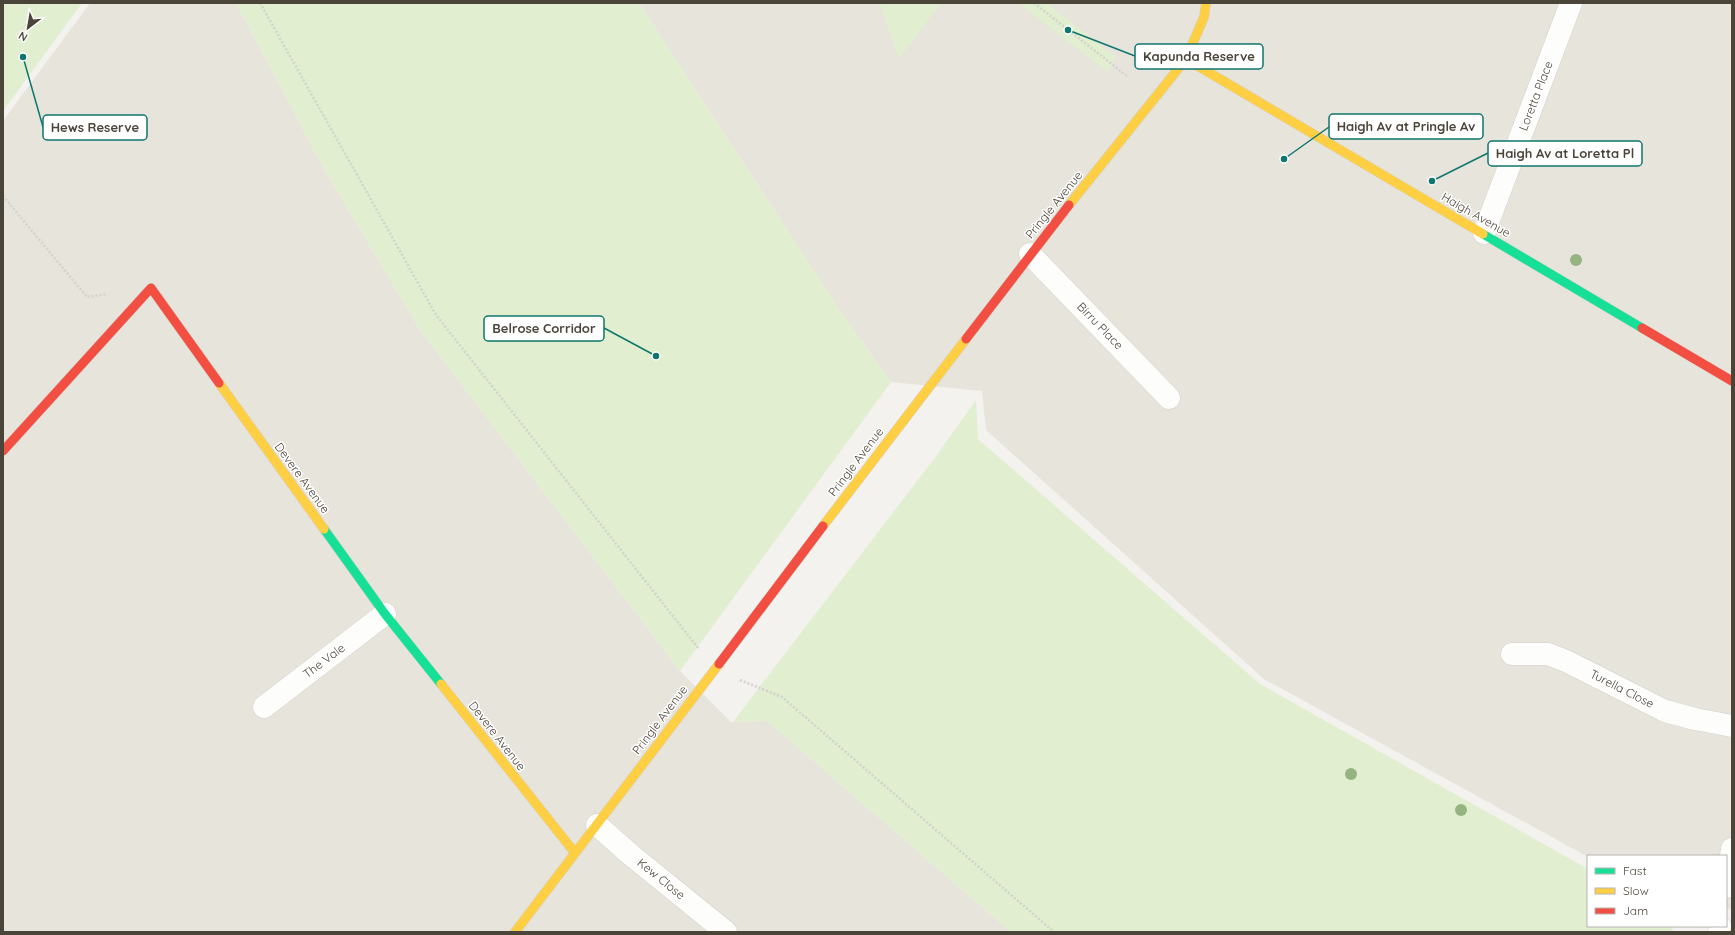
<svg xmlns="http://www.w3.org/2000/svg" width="1735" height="935" viewBox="0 0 1735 935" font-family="Quicksand,sans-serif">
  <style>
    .residential { fill: #e7e4dc }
    .green { fill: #e1eecf }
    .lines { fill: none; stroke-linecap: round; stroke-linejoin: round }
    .street-casing { stroke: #d2d0cb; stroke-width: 23 }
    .fast-casing { stroke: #d3cfc5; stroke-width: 10 }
    .slow-casing { stroke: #d3cfc5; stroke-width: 10 }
    .jam-casing { stroke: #d3cfc5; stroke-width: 10 }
    .path { stroke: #d3d2cc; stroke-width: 2.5; stroke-dasharray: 2 2; stroke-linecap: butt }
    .street { stroke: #fdfdfc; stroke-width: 22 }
    .fast { stroke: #16e098; stroke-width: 9 }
    .slow { stroke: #ffcf43; stroke-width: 9 }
    .jam { stroke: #f24e42; stroke-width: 9 }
    .tree { fill: #96b382 }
    .labels { text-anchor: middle; stroke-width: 3; stroke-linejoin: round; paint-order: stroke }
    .street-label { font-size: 12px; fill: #4b4439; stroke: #fff }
    .leader { fill: none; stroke: #0f766e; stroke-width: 1.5 }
    .callout-dot { fill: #0f766e; stroke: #fff; stroke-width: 1.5 }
    .callout { fill: #fff; stroke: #0f766e; stroke-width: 1.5 }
    .callout-label { font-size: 13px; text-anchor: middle; font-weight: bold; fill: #4b4439 }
  </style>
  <rect width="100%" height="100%" fill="#f4f2ee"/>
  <path class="residential" d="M 90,3 L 236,3 L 324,169 L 420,330 L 680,671 L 732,723 L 766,720 L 1011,932 L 3,932 L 3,121 Z
    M 639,3 L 1732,3 L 1732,911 L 1726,907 L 1726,856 L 1588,856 L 1588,857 L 1264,679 L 986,430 L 982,391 L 891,382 L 842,314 Z"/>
  <path class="green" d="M 3,3 L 82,3 L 3,111 Z
    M 236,3 L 639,3 L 842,314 L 891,382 L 680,671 L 420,330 L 324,169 Z
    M 879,3 L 941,3 L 899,59 Z
    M 1018,3 L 1047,3 L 1116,57 L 1108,72 Z
    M 976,400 L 978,439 L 1260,684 L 1588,869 L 1588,926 L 1673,926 L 1672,932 L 1011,932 L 766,720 L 732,723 L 934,459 Z"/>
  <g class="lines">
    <defs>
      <path id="street" d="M 1484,233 L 1571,3
        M 1030,254 L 1169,398
        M 1512,654 L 1548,654 L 1566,661 L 1665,711 L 1695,719 L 1732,726
        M 264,707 L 385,614
        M 597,825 L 631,855 L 726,932
        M 1726,887 L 1732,849
        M 1719,932 L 1720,926"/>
      <path id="fast" d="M 1483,234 L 1642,328
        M 324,529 L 385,614 L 441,684"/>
      <path id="slow" d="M 1186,59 L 1483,234
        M 1069,205 L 1186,59 L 1204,17 L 1206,3
        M 219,383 L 324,529
        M 823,526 L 966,339
        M 441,684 L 575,853
        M 515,932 L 719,664"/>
      <path id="jam" d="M 1642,328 L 1732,381
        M 966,339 L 1069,205
        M 3,451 L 151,288 L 219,383
        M 719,664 L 823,526"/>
    </defs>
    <use href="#street" class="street-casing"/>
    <use href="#fast" class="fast-casing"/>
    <use href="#slow" class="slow-casing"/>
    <use href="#jam" class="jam-casing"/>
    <path class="path" d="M 260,3 L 436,315 L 698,648
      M 1034,3 L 1127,76
      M 3,196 L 87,297 L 107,294
      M 740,680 L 782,697 L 1054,932"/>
    <use href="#street" class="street"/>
    <use href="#fast" class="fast"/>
    <use href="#slow" class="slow"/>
    <use href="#jam" class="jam"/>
  </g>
  <g class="tree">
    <circle cx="1576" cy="260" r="6"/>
    <circle cx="1351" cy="774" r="6"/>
    <circle cx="1461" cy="810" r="6"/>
  </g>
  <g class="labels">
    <g class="street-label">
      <text transform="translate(1536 96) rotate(-69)" y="4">Loretta Place</text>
      <text transform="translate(1054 205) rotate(-51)" y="4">Pringle Avenue</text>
      <text transform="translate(1476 215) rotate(30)" y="4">Haigh Avenue</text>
      <text transform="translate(1100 326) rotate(46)" y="4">Birru Place</text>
      <text transform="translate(856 462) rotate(-53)" y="4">Pringle Avenue</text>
      <text transform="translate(302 478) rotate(54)" y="4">Devere Avenue</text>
      <text transform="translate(324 661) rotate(-37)" y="4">The Vale</text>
      <text transform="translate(1622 689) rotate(27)" y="4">Turella Close</text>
      <text transform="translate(660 720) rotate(-53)" y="4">Pringle Avenue</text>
      <text transform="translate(497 736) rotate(52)" y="4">Devere Avenue</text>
      <text transform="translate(661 879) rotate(39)" y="4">Kew Close</text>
    </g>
  </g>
  <path class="leader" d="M1068 30L1135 56M1284 159L1329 127M23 57L43 127M1432 181L1488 153M656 356L604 328"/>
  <g class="callout-dot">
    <circle cx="1068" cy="30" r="4"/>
    <circle cx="1284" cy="159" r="4"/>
    <circle cx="23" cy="57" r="4"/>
    <circle cx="1432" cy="181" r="4"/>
    <circle cx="656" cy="356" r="4"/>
  </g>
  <g class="callout">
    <rect x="1135" y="44" width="128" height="25" rx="4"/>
    <rect x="1329" y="114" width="154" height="25" rx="4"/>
    <rect x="43" y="115" width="104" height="25" rx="4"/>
    <rect x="1488" y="141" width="154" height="25" rx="4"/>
    <rect x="484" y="316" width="120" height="25" rx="4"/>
  </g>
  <g class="callout-label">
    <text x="1199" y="61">Kapunda Reserve</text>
    <text x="1406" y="131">Haigh Av at Pringle Av</text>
    <text x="95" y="132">Hews Reserve</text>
    <text x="1565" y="158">Haigh Av at Loretta Pl</text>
    <text x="544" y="333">Belrose Corridor</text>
  </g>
  <rect width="1735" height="935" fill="none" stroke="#4b4439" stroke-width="8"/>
  <rect x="1587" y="855" width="140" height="72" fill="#ffffff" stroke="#b7b4b0"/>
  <rect x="1595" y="868" width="20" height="6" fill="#16e098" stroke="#b7b4b0"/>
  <text x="1623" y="875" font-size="12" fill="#4b4439">Fast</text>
  <rect x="1595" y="888" width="20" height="6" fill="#ffcf43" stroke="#b7b4b0"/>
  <text x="1623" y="895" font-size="12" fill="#4b4439">Slow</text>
  <rect x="1595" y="908" width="20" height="6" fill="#f24e42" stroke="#b7b4b0"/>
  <text x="1623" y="915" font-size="12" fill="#4b4439">Jam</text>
  <g transform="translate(28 28) rotate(211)" stroke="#ffffff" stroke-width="3" paint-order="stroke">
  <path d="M0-3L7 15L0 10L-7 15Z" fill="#4b4439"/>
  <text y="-6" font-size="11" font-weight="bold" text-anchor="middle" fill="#4b4439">N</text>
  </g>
</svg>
